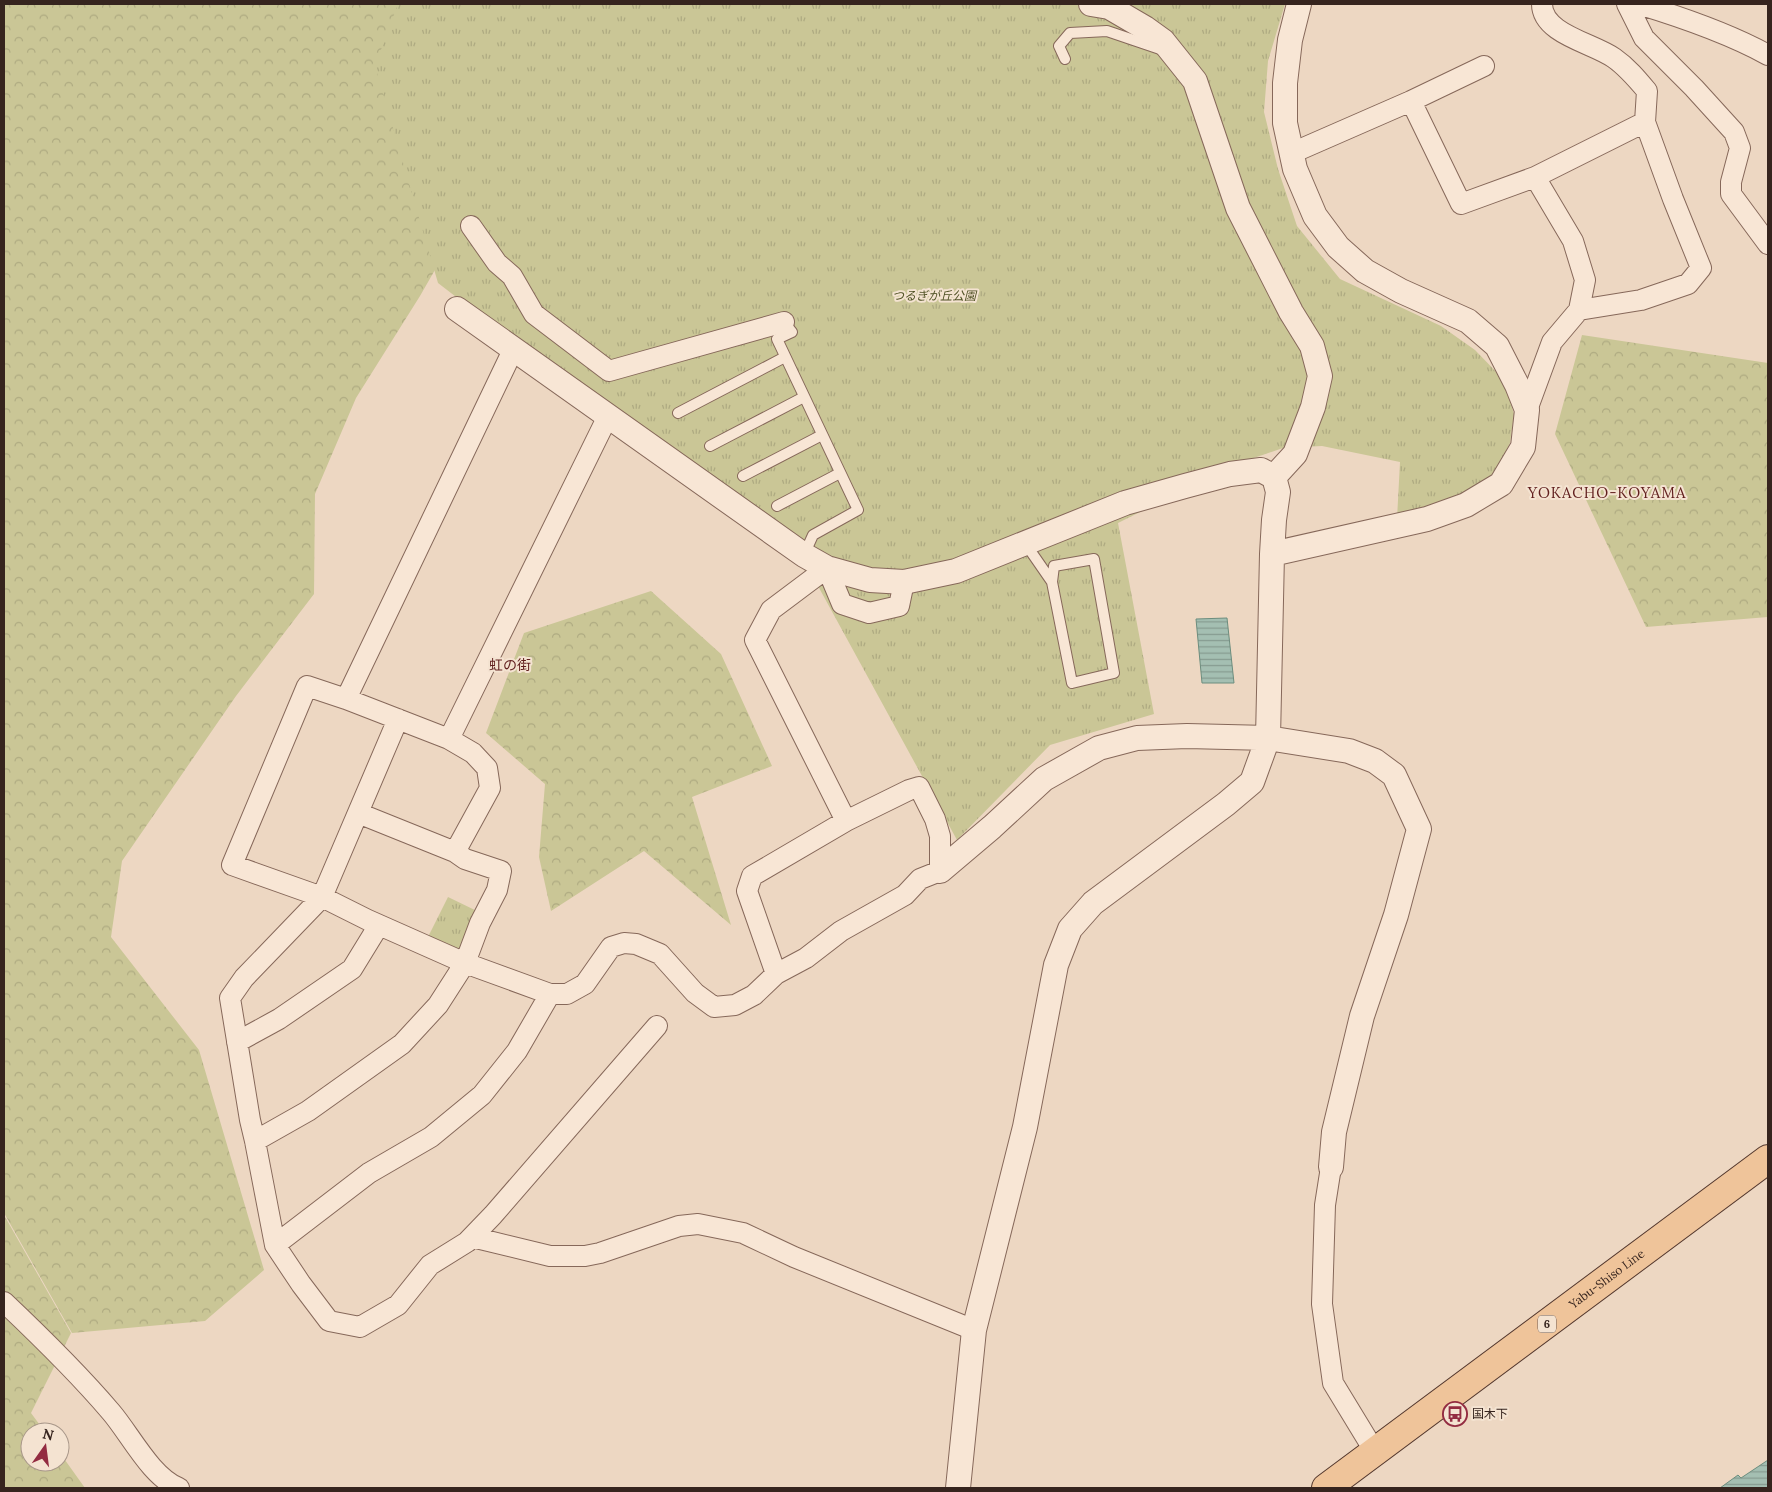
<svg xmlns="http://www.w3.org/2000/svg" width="1772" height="1492" viewBox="0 0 1772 1492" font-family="Lora,'Noto Sans JP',serif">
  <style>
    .forest { fill: url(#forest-crowns) }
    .park { fill: url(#park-tufts) }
    .water { fill: url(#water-rules); stroke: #6c8d7e }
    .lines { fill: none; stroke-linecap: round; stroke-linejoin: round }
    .service-casing { stroke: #86685a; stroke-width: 12 }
    .minor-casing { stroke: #86685a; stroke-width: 22 }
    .tertiary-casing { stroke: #86685a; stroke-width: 26 }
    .primary-casing { stroke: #54382e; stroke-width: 30 }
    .service { stroke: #f8e6d5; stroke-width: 10 }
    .minor { stroke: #f8e6d5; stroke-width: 20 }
    .tertiary { stroke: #f8e6d5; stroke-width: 24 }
    .primary { stroke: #efc49a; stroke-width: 28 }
    .labels { text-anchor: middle; stroke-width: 4; stroke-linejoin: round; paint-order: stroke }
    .shield { fill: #f4e3d1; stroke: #6f5d54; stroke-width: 1 }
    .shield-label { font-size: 11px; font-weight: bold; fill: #36241e }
    .park-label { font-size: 12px; font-style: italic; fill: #505225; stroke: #f4e3d1 }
    .street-label { font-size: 12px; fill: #36241e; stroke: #f4e3d1 }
    .poi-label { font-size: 12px; fill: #36241e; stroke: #f4e3d1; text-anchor: start }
    .neighbourhood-label { font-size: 14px; fill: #611f1e; stroke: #f4e3d1 }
    .quarter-label { font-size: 15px; letter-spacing: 1px; fill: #611f1e; stroke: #f4e3d1 }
  </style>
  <defs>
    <pattern id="forest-crowns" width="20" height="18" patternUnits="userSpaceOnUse" patternTransform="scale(1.25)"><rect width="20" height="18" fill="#cac696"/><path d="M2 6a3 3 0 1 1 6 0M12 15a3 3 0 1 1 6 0" fill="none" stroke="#aeaa81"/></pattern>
    <pattern id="park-tufts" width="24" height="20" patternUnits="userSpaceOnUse" patternTransform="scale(1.25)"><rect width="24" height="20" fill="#cac696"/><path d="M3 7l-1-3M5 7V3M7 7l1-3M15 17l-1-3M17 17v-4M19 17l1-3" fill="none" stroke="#aeaa81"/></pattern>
    <pattern id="water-rules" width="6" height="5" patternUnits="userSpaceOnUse" patternTransform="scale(1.25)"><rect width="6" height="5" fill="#a4bfb2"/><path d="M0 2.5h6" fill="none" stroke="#869b90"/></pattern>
  </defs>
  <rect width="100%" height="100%" fill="#edd7c2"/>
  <path class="forest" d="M 4,4 L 475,4 L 498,160 L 420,296 L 356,398 L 315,494 L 314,594 L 236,696 L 122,861 L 111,937 L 199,1050 L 264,1270 L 205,1321 L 72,1333 L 4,1213 Z
    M 1582,335 L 1768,363 L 1768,617 L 1646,627 L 1555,434 Z
    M 651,591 L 721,654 L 772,766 L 692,797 L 731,925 L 644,851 L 551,911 L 539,857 L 545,784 L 486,733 L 524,633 Z
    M 4,1215 L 71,1333 L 31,1413 L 45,1432 L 30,1432 L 30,1462 L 60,1462 L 60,1453 L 85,1488 L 4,1488 Z"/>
  <path class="park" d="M 398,4 L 1285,4 L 1268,61 L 1264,112 L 1278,169 L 1297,226 L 1340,279 L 1441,326 L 1475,350 L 1504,380 L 1514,414 L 1510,443 L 1494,476 L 1462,500 L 1397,519 L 1400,462 L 1322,446 L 1283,448 L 1236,464 L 1118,523 L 1154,714 L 1050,745 L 957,840 L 818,586 L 794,558 L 438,283 L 375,66 Z
    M 448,897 L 481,913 L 461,952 L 428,937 Z"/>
  <path class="water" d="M 1227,618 L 1234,683 L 1202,683 L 1196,619 Z
    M 1768,1460 L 1768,1488 L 1720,1488 L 1738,1475 L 1741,1478 Z"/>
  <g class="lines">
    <defs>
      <path id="service" d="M 1065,59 L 1059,46 L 1070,33 L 1107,31 L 1163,50
        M 784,322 L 792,332 L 777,339 L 858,510 L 813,535 L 804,555
        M 678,413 L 785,357
        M 710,446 L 804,397
        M 743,476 L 822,435
        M 777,506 L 840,473
        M 1025,543 L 1052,582 L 1072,683 L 1114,673 L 1094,559 L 1054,566 L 1052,582"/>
      <path id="minor" d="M 1627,4 L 1644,38 L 1694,88 L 1734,132 L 1740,148 L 1731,182 L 1731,194 L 1768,244
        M 1638,4 C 1681,17 1728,33 1768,55
        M 1411,101 L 1461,204 L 1535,177
        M 1292,153 L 1411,101 L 1484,66
        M 471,226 L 497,263 L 512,276 L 534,314 L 609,371 L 784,322
        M 1579,310 L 1585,280 L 1573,241 L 1535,177 L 1645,122
        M 1527,410 L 1552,342 L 1579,310 L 1641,300 L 1688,284 L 1701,268 L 1673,199 L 1645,122 L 1647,91 C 1637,79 1627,67 1614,58 C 1593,43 1542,34 1542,4
        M 346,699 L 514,348
        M 398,719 L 322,897 L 244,978 L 230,998 L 250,1120 L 255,1141 L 275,1245 L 301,1284 L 329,1321 L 360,1327 L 398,1305 L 430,1265 L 467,1242 L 493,1215 L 657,1026
        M 449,739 L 608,416
        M 358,813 L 455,852
        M 846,821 L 755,640 L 771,610 L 827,568 L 842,604 L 869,613 L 899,606 L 904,582
        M 237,1042 L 279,1019 L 352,969 L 379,925
        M 255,1141 L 308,1111 L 402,1044 L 438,1005 L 465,963 L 480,923 L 497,890 L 501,871 L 465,859 L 455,852 L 490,788 L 487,768 L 473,753 L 449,739 L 346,699 L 307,686 L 232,865 L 322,897 L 368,920 L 465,963 L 550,994 L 567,994 L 585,984 L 611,947 L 624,943 L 636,944 L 660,954 L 695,993 L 714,1007 L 735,1005 L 754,995 L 776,974 L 806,958 L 841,931 L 905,895 L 920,879 L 940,871 L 940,836 L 935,819 L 919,787 L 909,790 L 846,821 L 752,876 L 747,891 L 776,974
        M 1331,1167 L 1325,1205 L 1322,1304 L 1333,1383 L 1375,1452
        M 472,1237 L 550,1256 L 585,1256 L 600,1253 L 679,1226 L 698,1224 L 743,1233 L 794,1257 L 974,1330
        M 275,1245 L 369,1173 L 431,1137 L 482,1095 L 517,1051 L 550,994
        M 4,1302 C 41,1337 77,1372 111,1412 C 130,1434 151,1477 179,1488"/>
      <path id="tertiary" d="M 1091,4 L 1109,7 L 1145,28 L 1163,41 L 1195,81 L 1238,208 L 1291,312 L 1312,346 L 1320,376 L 1313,407 L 1295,454 L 1274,477
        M 457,309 L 804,555 L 827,568 L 870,580 L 904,582 L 956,571 L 1125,503 L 1185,486 L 1230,474 L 1261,470 L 1274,477 L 1278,492 L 1274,520 L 1272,554 L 1268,738 L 1252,782 L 1226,804 L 1093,903 L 1070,929 L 1056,965 L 1025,1127 L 974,1330 L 958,1488
        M 1272,554 L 1427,519 L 1466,505 L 1501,484 L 1523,447 L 1527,410 L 1517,385 L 1497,346 L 1468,321 L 1401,291 L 1365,271 L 1338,247 L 1315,216 L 1295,169 L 1285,123 L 1285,83 L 1290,40 L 1299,4
        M 940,871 L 992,827 L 1044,779 L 1099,748 L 1137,738 L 1187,736 L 1268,738 L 1349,751 L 1375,761 L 1394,775 L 1419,829 L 1396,915 L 1362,1016 L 1334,1132 L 1331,1167"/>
      <g id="primary">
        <path id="s1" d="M 1326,1488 L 1768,1159"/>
      </g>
    </defs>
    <use href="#service" class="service-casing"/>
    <use href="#minor" class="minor-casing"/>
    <use href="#tertiary" class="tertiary-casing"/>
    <use href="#primary" class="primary-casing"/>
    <use href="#service" class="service"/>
    <use href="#minor" class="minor"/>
    <use href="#tertiary" class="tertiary"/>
    <use href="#primary" class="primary"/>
  </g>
  <defs>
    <symbol id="bus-ring" viewBox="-11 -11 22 22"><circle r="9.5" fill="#f4e3d1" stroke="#932c41" stroke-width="1.5"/><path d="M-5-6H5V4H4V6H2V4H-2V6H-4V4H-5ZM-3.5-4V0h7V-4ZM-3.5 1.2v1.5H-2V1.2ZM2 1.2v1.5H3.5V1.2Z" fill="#932c41"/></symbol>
  </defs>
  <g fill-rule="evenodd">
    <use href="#bus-ring" x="1441" y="1400" width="28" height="28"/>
  </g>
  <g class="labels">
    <rect class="shield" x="1538" y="1315.5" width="18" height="17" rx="4"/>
    <g class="shield-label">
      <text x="1547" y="1328">6</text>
    </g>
    <g class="park-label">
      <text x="934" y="300">つるぎが丘公園</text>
    </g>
    <g class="street-label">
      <text dy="4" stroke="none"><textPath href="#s1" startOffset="350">Yabu-Shiso Line</textPath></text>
    </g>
    <g class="poi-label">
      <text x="1472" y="1418">国木下</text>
    </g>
    <g class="neighbourhood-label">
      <text x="510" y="670">虹の街</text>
    </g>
    <g class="quarter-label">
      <text x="1607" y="498">YOKACHO-KOYAMA</text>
    </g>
  </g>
  <rect width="1772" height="1492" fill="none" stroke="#36241e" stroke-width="10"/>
  <g transform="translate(45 1447) rotate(14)"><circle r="24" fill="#f4e3d1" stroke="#a89789"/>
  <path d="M0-4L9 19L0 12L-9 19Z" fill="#932c41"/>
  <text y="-8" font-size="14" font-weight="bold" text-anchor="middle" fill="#36241e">N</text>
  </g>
</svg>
